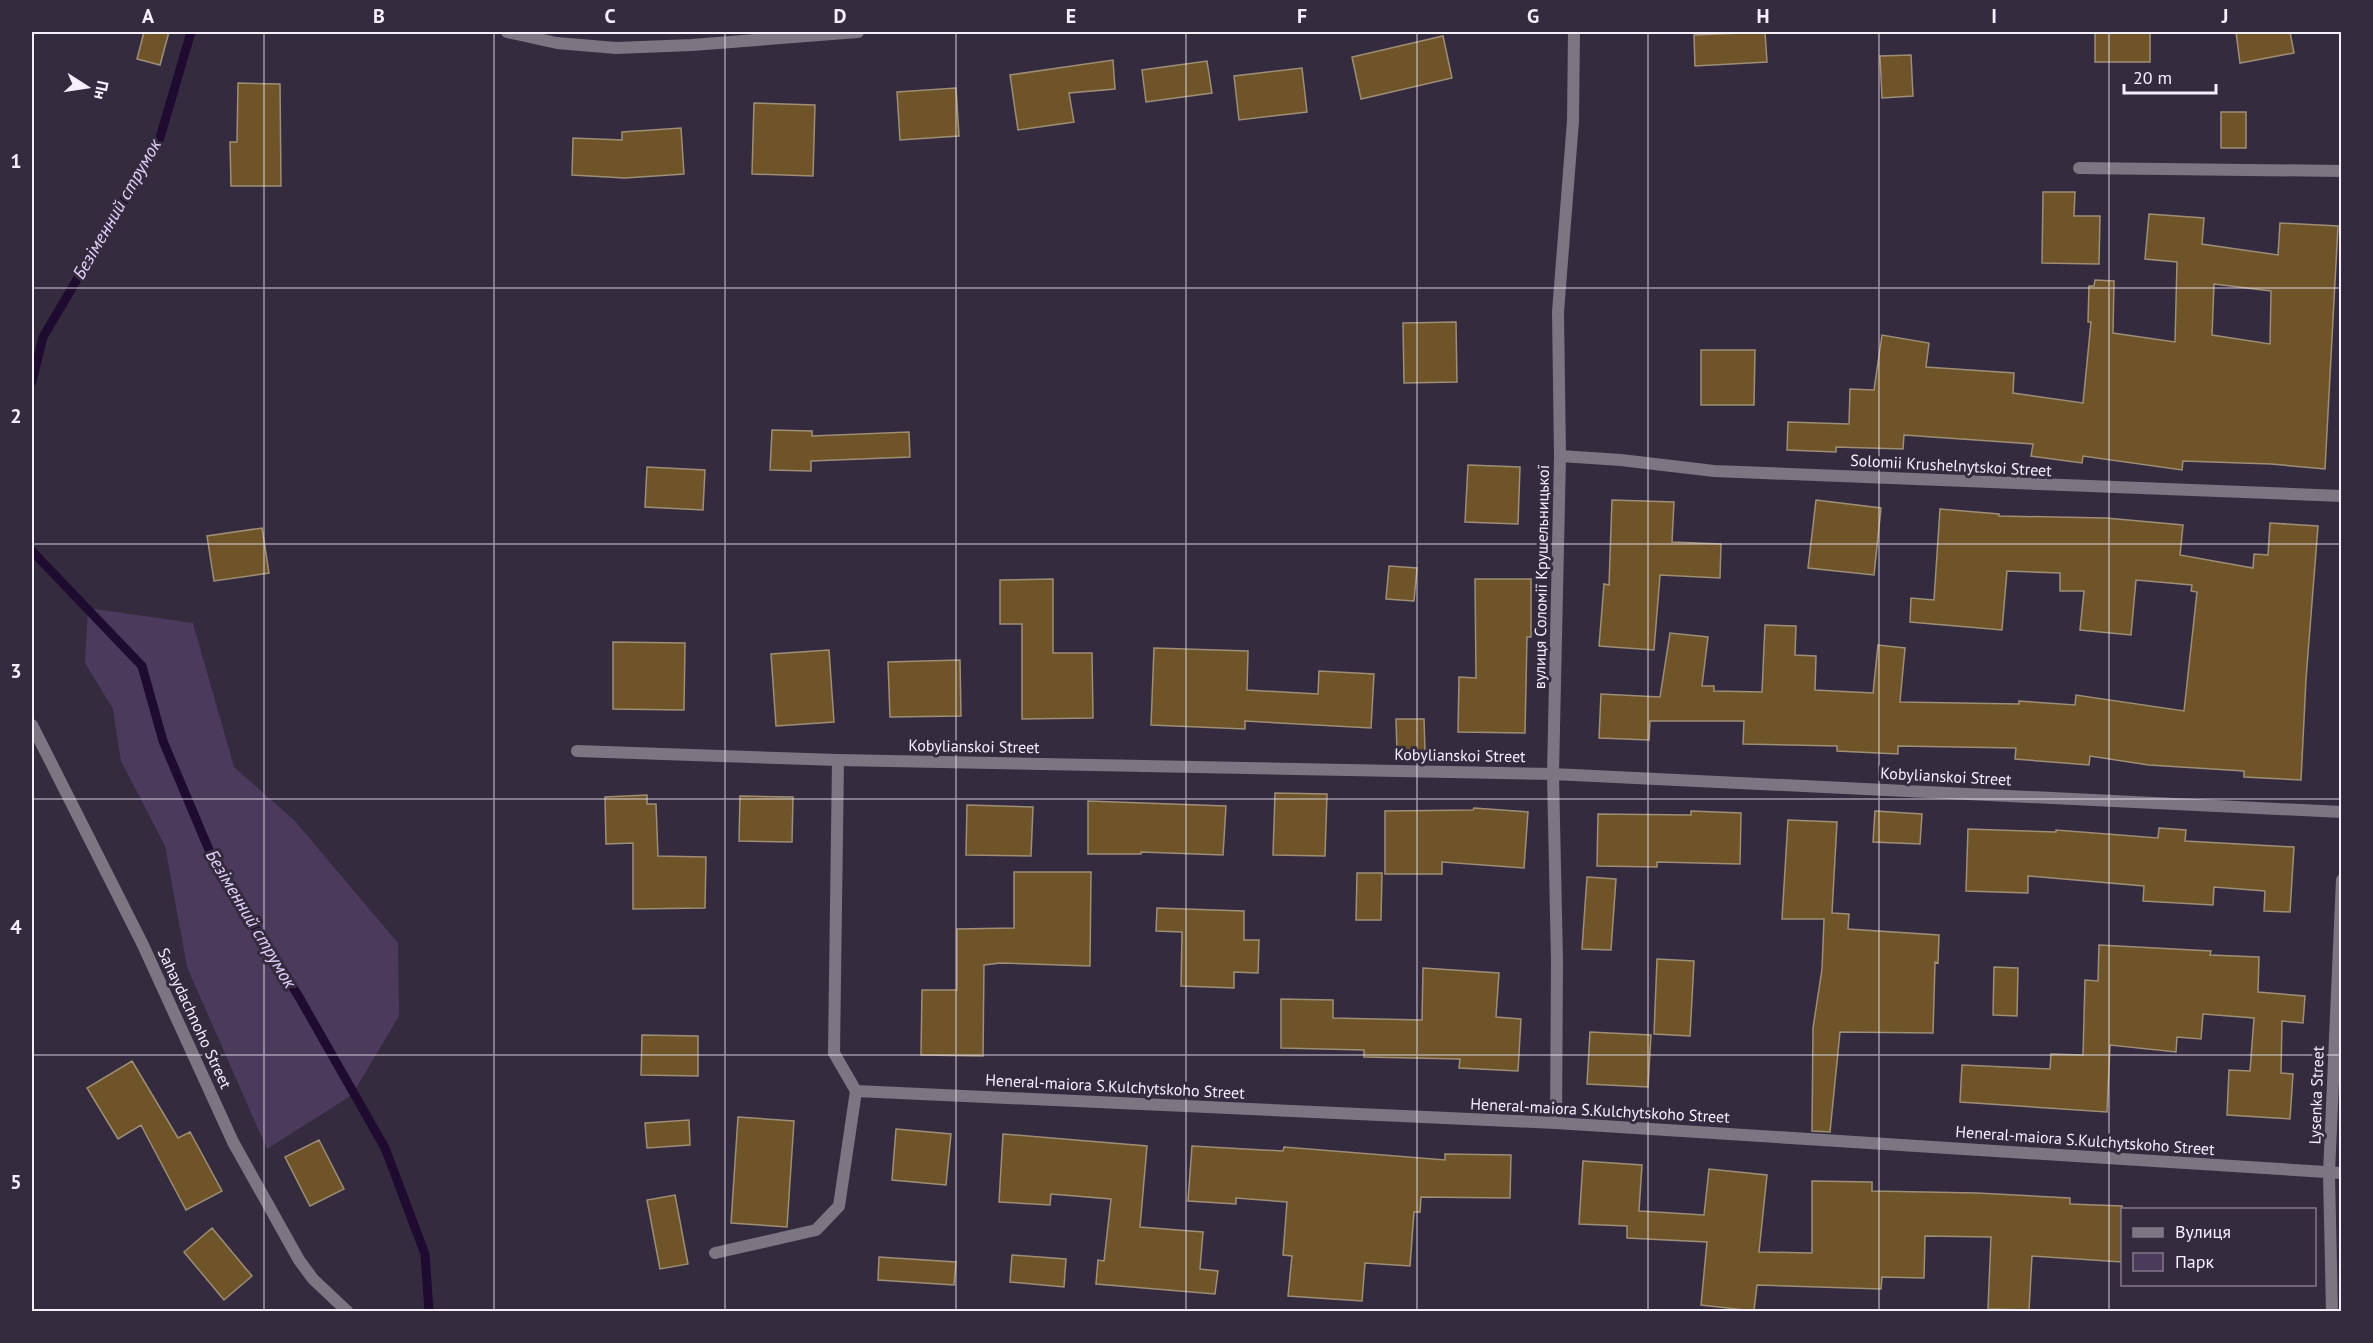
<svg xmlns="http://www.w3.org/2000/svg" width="2373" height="1343" viewBox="0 0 2373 1343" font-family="'PT Sans',sans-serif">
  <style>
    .green { fill: #4b3a5c }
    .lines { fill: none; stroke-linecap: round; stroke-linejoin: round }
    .stream { stroke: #1f0b2f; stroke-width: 9 }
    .building { fill: #6e5428; stroke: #9e8e76; stroke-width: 1.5; fill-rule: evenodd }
    .service { stroke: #7b7681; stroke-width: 12 }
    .minor { stroke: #7b7681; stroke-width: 12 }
    .tertiary { stroke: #7b7681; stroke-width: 12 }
    .grid { fill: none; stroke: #f6f0fd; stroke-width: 1.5; stroke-opacity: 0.55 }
    .labels { text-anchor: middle; stroke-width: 6; stroke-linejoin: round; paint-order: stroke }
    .street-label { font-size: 16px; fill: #f6f0fd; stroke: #352b3f }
    .water-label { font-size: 18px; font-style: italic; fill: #e6d3fd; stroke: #352b3f }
    .neatline { fill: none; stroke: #f6f0fd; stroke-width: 2 }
    .grid-label { font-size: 20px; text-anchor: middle; font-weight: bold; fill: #f6f0fd }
  </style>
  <rect width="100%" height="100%" fill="#352b3f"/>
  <path class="green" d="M 88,608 L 193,623 L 234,767 L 294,820 L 398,943 L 399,1016 L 352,1095 L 267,1149 L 187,967 L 165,846 L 121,761 L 113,709 L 85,663 Z"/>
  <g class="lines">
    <path class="stream" d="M 32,382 L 43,337 L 159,141 L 191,32
      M 32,551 L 142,666 L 163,741 L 215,864 L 299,997 L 385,1148 L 425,1254 L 429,1312"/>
  </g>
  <path class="building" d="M 144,32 L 169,32 L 160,65 L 137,59 Z
    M 1765,32 L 1767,62 L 1695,66 L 1694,35 Z
    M 2095,32 L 2150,32 L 2150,62 L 2095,62 Z
    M 2236,32 L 2290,32 L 2294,53 L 2240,63 Z
    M 1443,36 L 1452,78 L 1361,99 L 1352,57 Z
    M 1911,55 L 1913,96 L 1882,98 L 1880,56 Z
    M 1113,60 L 1115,89 L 1069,93 L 1074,122 L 1018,130 L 1010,75 Z
    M 1207,61 L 1212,93 L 1146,102 L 1142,70 Z
    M 1302,68 L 1307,112 L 1239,120 L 1234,76 Z
    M 238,83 L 280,84 L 281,186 L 231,186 L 230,142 L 237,142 Z
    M 956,88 L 959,136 L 900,140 L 897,92 Z
    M 754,103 L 815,105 L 813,176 L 752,174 Z
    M 2221,112 L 2246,112 L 2246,148 L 2221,148 Z
    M 681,128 L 684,174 L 625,178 L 572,175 L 573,138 L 622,140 L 622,132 Z
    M 2043,192 L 2075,192 L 2074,216 L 2100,216 L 2099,264 L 2042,263 Z
    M 2149,214 L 2204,218 L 2202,244 L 2278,255 L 2280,223 L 2338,226 L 2325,469 L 2271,464 L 2183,461 L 2182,470 L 2083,456 L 2082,463 L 2031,456 L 2033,444 L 1904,435 L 1903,449 L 1836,447 L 1836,452 L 1787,450 L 1788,422 L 1849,424 L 1850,389 L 1874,390 L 1882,335 L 1929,343 L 1926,367 L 2014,373 L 2013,393 L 2083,403 L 2091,322 L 2088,322 L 2089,286 L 2094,286 L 2095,280 L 2114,281 L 2113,333 L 2175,342 L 2177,262 L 2145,259 ZM 2214,284 L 2271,291 L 2270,344 L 2212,335 Z
    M 1456,322 L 1457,382 L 1404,383 L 1403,323 Z
    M 1701,350 L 1755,350 L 1754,405 L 1701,405 Z
    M 772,430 L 812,431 L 812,436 L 909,432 L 910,457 L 811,461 L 811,471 L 770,470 Z
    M 1468,465 L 1520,467 L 1518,524 L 1465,522 Z
    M 647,467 L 705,470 L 703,510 L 645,507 Z
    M 1612,500 L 1674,502 L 1672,542 L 1721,544 L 1720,578 L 1660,575 L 1654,650 L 1599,646 L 1604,584 L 1609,585 Z
    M 1816,500 L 1881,508 L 1874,575 L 1808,568 Z
    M 1940,509 L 1999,514 L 1999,516 L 2106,518 L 2183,525 L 2180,555 L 2253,568 L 2254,554 L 2268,555 L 2270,523 L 2318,526 L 2306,679 L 2301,780 L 2244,777 L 2244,771 L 2149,765 L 2090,756 L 2089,765 L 2015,759 L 2016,748 L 1898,746 L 1898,754 L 1837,751 L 1837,746 L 1743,744 L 1744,721 L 1650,721 L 1649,740 L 1599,738 L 1601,694 L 1660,697 L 1670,633 L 1708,637 L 1702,686 L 1714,686 L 1714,691 L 1762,692 L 1765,625 L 1796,626 L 1795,655 L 1816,656 L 1815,690 L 1873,693 L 1878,645 L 1905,648 L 1900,702 L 2019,704 L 2019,701 L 2075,705 L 2076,695 L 2184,711 L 2197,592 L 2191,591 L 2192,585 L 2136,580 L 2131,635 L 2080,630 L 2084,591 L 2060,591 L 2060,573 L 2007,571 L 2002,630 L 1910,622 L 1911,598 L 1934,600 Z
    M 262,528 L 269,573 L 214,581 L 207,536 Z
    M 1389,566 L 1417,568 L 1414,601 L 1386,599 Z
    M 1053,579 L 1053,653 L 1092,653 L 1093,718 L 1022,719 L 1022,624 L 1000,624 L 1000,580 Z
    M 1475,579 L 1531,579 L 1531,637 L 1527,637 L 1525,733 L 1458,732 L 1459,677 L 1476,678 Z
    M 613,642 L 685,643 L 684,710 L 613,709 Z
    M 1154,648 L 1248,651 L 1247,690 L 1318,694 L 1319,671 L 1374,674 L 1371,728 L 1245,721 L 1245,729 L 1151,725 Z
    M 829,650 L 834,722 L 776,726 L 771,654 Z
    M 960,660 L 961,716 L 890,717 L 888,662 Z
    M 1396,719 L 1424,719 L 1425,751 L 1397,752 Z
    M 1275,793 L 1327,794 L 1325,856 L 1273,855 Z
    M 647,795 L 647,804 L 656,804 L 658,856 L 706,857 L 705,908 L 633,909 L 633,843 L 606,844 L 605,797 Z
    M 740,796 L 793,797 L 792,842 L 739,841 Z
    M 1088,801 L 1226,806 L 1223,855 L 1141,852 L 1141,854 L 1088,854 Z
    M 967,805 L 1033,807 L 1031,856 L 966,855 Z
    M 1474,808 L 1528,812 L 1524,868 L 1442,862 L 1442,874 L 1385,874 L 1385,811 L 1473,810 Z
    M 1691,811 L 1741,813 L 1740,864 L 1657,862 L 1657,867 L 1597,866 L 1598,814 L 1691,815 Z
    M 1875,811 L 1922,814 L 1920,844 L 1873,842 Z
    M 1788,820 L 1837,822 L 1832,913 L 1849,914 L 1848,929 L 1939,935 L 1938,963 L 1935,962 L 1933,1033 L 1840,1032 L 1830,1132 L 1812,1131 L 1813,1028 L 1822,969 L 1824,919 L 1782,919 Z
    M 2159,828 L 2186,830 L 2185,841 L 2294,847 L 2290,912 L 2264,911 L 2265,891 L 2214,887 L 2213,905 L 2143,901 L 2144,886 L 2028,876 L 2028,893 L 1966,891 L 1968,829 L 2056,832 L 2056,830 L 2158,838 Z
    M 1014,872 L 1091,872 L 1090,966 L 1000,963 L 984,965 L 983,1056 L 921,1055 L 922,990 L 957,990 L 957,929 L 1014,928 Z
    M 1357,873 L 1382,873 L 1381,920 L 1356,920 Z
    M 1587,877 L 1616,879 L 1611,950 L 1582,949 Z
    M 1157,908 L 1244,911 L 1244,940 L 1259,940 L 1258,973 L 1234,972 L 1234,988 L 1181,986 L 1182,932 L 1156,931 Z
    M 2099,945 L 2211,951 L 2210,955 L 2259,957 L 2258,992 L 2305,996 L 2303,1023 L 2282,1021 L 2281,1073 L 2293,1074 L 2290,1119 L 2227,1115 L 2229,1070 L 2250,1071 L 2254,1018 L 2203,1014 L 2201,1039 L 2177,1037 L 2176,1052 L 2110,1045 L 2107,1112 L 1960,1102 L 1962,1065 L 2050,1069 L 2051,1054 L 2083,1055 L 2085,980 L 2098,981 Z
    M 1657,959 L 1694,961 L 1690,1036 L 1654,1034 Z
    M 1994,967 L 2018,968 L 2017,1016 L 1993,1015 Z
    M 1423,968 L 1499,973 L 1496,1017 L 1521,1019 L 1518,1071 L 1459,1068 L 1460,1059 L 1364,1057 L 1364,1050 L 1281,1048 L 1281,999 L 1333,1000 L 1333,1018 L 1422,1020 Z
    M 1590,1032 L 1651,1035 L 1648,1087 L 1587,1084 Z
    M 642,1035 L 698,1036 L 698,1076 L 641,1075 Z
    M 132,1061 L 178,1138 L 190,1132 L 222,1191 L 186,1210 L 141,1125 L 118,1139 L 87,1088 Z
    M 738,1117 L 794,1121 L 787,1227 L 731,1223 Z
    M 689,1120 L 690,1145 L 647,1148 L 645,1123 Z
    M 896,1129 L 951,1134 L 946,1185 L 892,1180 Z
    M 1003,1134 L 1147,1146 L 1140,1227 L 1203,1232 L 1200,1269 L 1218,1271 L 1215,1294 L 1096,1284 L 1098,1260 L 1104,1261 L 1111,1199 L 1051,1194 L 1050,1205 L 999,1202 Z
    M 319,1140 L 344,1189 L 310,1206 L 285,1157 Z
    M 1192,1146 L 1283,1151 L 1284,1147 L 1445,1160 L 1445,1154 L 1511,1155 L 1510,1198 L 1421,1197 L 1420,1212 L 1414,1212 L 1410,1266 L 1365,1263 L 1362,1301 L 1288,1296 L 1292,1256 L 1283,1255 L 1287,1202 L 1236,1198 L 1236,1204 L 1188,1201 Z
    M 1583,1161 L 1642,1165 L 1639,1211 L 1704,1215 L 1709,1169 L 1767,1175 L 1759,1252 L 1812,1253 L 1812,1181 L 1872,1182 L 1872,1191 L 1977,1193 L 2070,1198 L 2070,1204 L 2122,1206 L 2122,1262 L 2032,1256 L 2029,1310 L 1988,1309 L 1991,1237 L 1925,1236 L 1924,1278 L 1882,1277 L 1881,1289 L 1757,1285 L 1754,1311 L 1701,1305 L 1707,1242 L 1627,1238 L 1627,1226 L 1579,1224 Z
    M 675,1195 L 688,1264 L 660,1269 L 647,1200 Z
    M 212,1228 L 252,1276 L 224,1300 L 184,1252 Z
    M 1012,1255 L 1066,1259 L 1064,1287 L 1010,1282 Z
    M 879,1257 L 956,1262 L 954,1285 L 878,1280 Z"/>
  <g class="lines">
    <path class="service" d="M 2079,168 L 2342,171
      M 715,1253 L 816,1230 L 839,1206 L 856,1091 L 834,1053 L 838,760"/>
    <path class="minor" d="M 1560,456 L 1621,460 L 1714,471 L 2342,496
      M 32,725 L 143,945 L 233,1142 L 299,1260 L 313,1279 L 348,1312
      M 577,751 L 838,760 L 1553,774 L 2342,812
      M 856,1091 L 1556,1123 L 2342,1173
      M 1556,1123 L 1557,961 L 1553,774 L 1560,456 L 1558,312 L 1573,121 L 1574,32
      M 2332,1312 L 2329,1173 L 2342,880"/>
    <path class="tertiary" d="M 507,32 L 557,43 L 616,48 L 692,45 L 858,32"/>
  </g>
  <path class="grid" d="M 264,32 L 264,1312M 494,32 L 494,1312M 725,32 L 725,1312M 956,32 L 956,1312M 1186,32 L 1186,1312M 1417,32 L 1417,1312M 1648,32 L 1648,1312M 1879,32 L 1879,1312M 2109,32 L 2109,1312M 32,288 L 2342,288M 32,544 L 2342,544M 32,799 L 2342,799M 32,1055 L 2342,1055"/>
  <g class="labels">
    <g class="street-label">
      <text transform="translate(1951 465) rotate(3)" y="6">Solomii Krushelnytskoi Street</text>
      <text transform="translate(1541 577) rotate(-89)" y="6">вулиця Соломії Крушельницької</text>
      <text transform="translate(974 746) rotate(1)" y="6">Kobylianskoi Street</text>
      <text transform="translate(1460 755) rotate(1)" y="6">Kobylianskoi Street</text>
      <text transform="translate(1946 776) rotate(3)" y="6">Kobylianskoi Street</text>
      <text transform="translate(195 1018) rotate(65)" y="6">Sahaydachnoho Street</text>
      <text transform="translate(1115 1086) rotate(3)" y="6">Heneral-maiora S.Kulchytskoho Street</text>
      <text transform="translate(2316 1095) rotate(-88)" y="6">Lysenka Street</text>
      <text transform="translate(1600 1110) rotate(3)" y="6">Heneral-maiora S.Kulchytskoho Street</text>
      <text transform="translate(2085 1140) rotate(4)" y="6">Heneral-maiora S.Kulchytskoho Street</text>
    </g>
    <g class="water-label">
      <text transform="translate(117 209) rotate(-60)" y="6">Безіменний струмок</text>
      <text transform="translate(251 919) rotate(59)" y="6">Безіменний струмок</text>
    </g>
  </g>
  <rect width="2373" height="1343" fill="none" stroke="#352b3f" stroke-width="66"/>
  <rect x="2121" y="1208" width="195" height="78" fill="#352b3f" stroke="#827a8b" stroke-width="1.5"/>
  <rect x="2133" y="1228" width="30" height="9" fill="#7b7681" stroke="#827a8b" stroke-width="1.5"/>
  <text x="2175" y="1238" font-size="18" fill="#f6f0fd">Вулиця</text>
  <rect x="2133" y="1253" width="30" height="18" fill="#4b3a5c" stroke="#827a8b" stroke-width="1.5"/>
  <text x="2175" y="1268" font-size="18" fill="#f6f0fd">Парк</text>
  <g transform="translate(87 87) rotate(102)" stroke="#352b3f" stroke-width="4.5" paint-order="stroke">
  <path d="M0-4.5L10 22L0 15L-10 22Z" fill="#f6f0fd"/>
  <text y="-9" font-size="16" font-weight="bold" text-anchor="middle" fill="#f6f0fd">Пн</text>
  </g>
  <path d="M2124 84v9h92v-9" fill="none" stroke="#f6f0fd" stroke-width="3"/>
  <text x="2133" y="84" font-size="18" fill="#f6f0fd" stroke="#352b3f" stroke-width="4.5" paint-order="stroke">20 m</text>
  <rect x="33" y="33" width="2307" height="1277" class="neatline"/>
  <g class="grid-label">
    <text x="148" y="23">A</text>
    <text x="379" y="23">B</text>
    <text x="610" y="23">C</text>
    <text x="840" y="23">D</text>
    <text x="1071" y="23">E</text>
    <text x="1302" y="23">F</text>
    <text x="1533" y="23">G</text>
    <text x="1763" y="23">H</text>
    <text x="1994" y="23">I</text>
    <text x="2225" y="23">J</text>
    <text x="16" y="168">1</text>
    <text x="16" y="423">2</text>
    <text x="16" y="678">3</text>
    <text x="16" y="934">4</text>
    <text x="16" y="1189">5</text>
  </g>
</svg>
